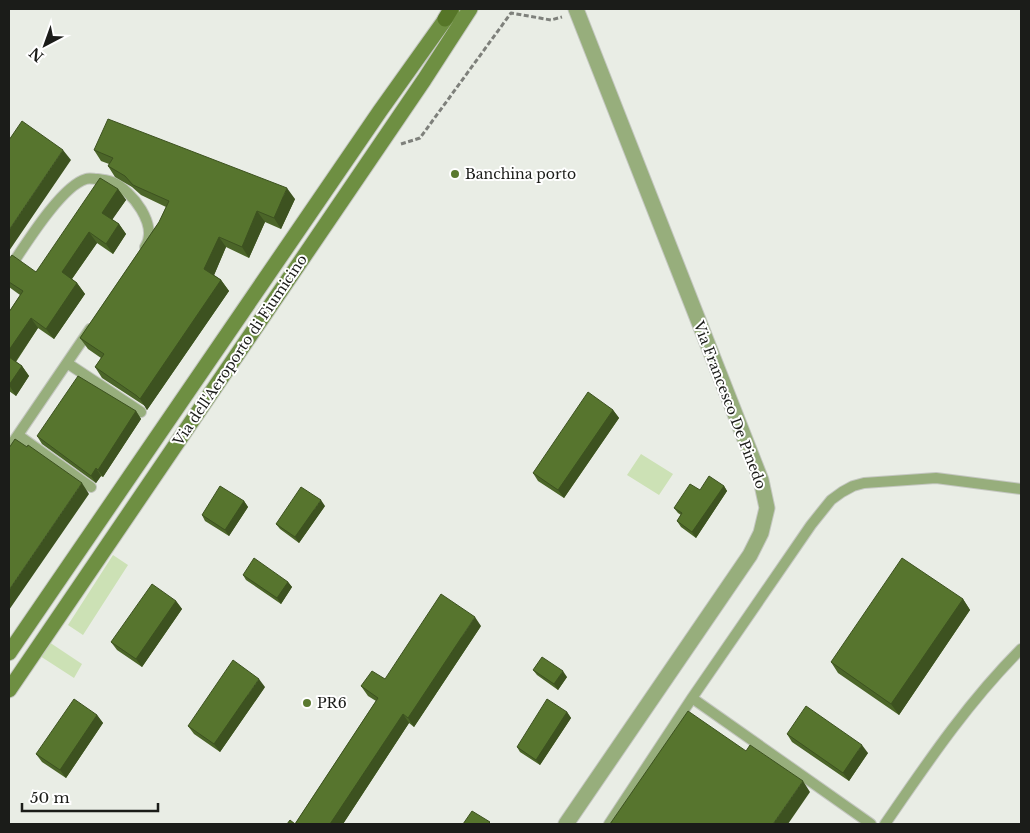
<svg xmlns="http://www.w3.org/2000/svg" width="1030" height="833" viewBox="0 0 1030 833" font-family="'Libre Baskerville',serif">
  <style>
    .green { fill: #cce1b5 }
    .lines { fill: none; stroke-linecap: round; stroke-linejoin: round }
    .lane-casing { stroke: #c4c7c0; stroke-width: 12 }
    .street-casing { stroke: #c4c7c0; stroke-width: 17 }
    .secondary-casing { stroke: #c4c7c0; stroke-width: 17 }
    .primary-casing { stroke: #c4c7c0; stroke-width: 17 }
    .path { stroke: #7e807b; stroke-width: 3; stroke-dasharray: 5 2.5; stroke-linecap: butt }
    .lane { stroke: #97ae7c; stroke-width: 10 }
    .street { stroke: #97ae7c; stroke-width: 15 }
    .secondary { stroke: #6e8f42; stroke-width: 15 }
    .primary { stroke: #567628; stroke-width: 15 }
    .wall { fill: #4b6528 }
    .shaded-wall { fill: #3d5220 }
    .building { fill: #57752e; stroke: #3d5220 }
    .poi-dot { fill: #5a792f; stroke: #fff; stroke-width: 2 }
    .labels { text-anchor: middle; stroke-width: 4; stroke-linejoin: round; paint-order: stroke }
    .poi-label { font-size: 14px; fill: #1b1c19; stroke: #fff; text-anchor: start }
    .street-label { font-size: 14px; fill: #1b1c19; stroke: #fff }
  </style>
  <rect width="100%" height="100%" fill="#e9ede5"/>
  <path class="green" d="M 641,454 L 673,474 L 659,495 L 627,475 Z
    M 113,555 L 128,565 L 83,635 L 68,625 Z
    M 49,642 L 82,664 L 74,678 L 40,656 Z"/>
  <g class="lines">
    <defs>
      <path id="lane" d="M 9,269 C 24,247 61,186 86,179 C 89,178 94,179 97,179 C 102,180 108,180 112,182 C 132,190 159,226 145,247
        M 67,363 L 141,412
        M 18,435 L 91,487
        M 9,448 L 90,329
        M 692,698 L 871,824
        M 609,824 L 692,698 L 811,525 L 831,500 L 842,492 L 853,486 L 864,483 L 936,478 L 1021,489
        M 885,824 C 927,763 968,702 1021,649"/>
      <path id="street" d="M 566,824 L 750,555 L 761,533 L 767,508 L 761,480 L 576,9"/>
      <path id="secondary" d="M 9,653 L 380,111 L 452,10
        M 9,690 L 424,80 L 470,9"/>
      <path id="primary" d="M 445,19 L 451,9"/>
    </defs>
    <use href="#lane" class="lane-casing"/>
    <use href="#street" class="street-casing"/>
    <use href="#secondary" class="secondary-casing"/>
    <use href="#primary" class="primary-casing"/>
    <path class="path" d="M 401,144 L 420,138 L 511,13 L 551,20 L 562,17"/>
    <use href="#lane" class="lane"/>
    <use href="#street" class="street"/>
    <use href="#secondary" class="secondary"/>
    <use href="#primary" class="primary"/>
  </g>
  <path class="wall" d="M 94,150 L 295,199 L 281,229 L 265,222 L 249,258 L 226,247 L 214,275 L 221,280 L 229,291 L 147,410 L 145,406 L 102,378 L 95,367 L 101,358 L 88,349 L 80,338 L 159,222 L 166,207 L 141,195 L 132,187 L 115,177 L 108,166 L 109,164 L 101,161 Z
    M 118,189 L 126,200 L 112,219 L 119,224 L 126,234 L 113,254 L 97,243 L 72,279 L 77,283 L 85,294 L 54,339 L 38,328 L 16,362 L 22,366 L 29,376 L 16,396 L 9,391 L 9,312 L 20,295 L 9,287 L 9,259 L 36,272 Z
    M 613,410 L 619,418 L 564,498 L 538,481 L 533,473 Z
    M 136,411 L 141,419 L 103,477 L 101,476 L 96,483 L 42,444 L 37,436 Z
    M 724,486 L 727,491 L 696,538 L 681,527 L 677,521 L 681,515 L 678,513 L 674,508 L 700,490 Z
    M 244,501 L 248,507 L 229,536 L 205,521 L 202,515 Z
    M 325,506 L 299,543 L 280,529 L 276,524 Z
    M 243,575 L 288,582 L 292,587 L 281,604 L 246,580 Z
    M 963,599 L 970,610 L 899,715 L 838,673 L 831,662 Z
    M 176,601 L 182,609 L 142,667 L 117,650 L 111,642 Z
    M 481,626 L 414,727 L 409,723 L 343,824 L 287,824 L 295,824 L 376,701 L 368,696 L 361,686 L 385,679 Z
    M 533,670 L 567,677 L 558,690 L 537,675 Z
    M 265,687 L 220,752 L 194,734 L 188,726 Z
    M 567,712 L 571,718 L 540,765 L 520,752 L 517,747 Z
    M 97,715 L 103,723 L 66,778 L 42,762 L 36,754 Z
    M 787,734 L 868,753 L 849,781 L 792,742 Z"/>
  <path class="shaded-wall" d="M 63,150 L 71,160 L 9,251 L 9,230 Z
    M 287,188 L 295,199 L 281,229 L 274,218 Z
    M 118,189 L 126,200 L 110,223 L 102,213 Z
    M 257,211 L 265,222 L 249,258 L 242,247 Z
    M 119,224 L 126,234 L 113,254 L 106,244 Z
    M 89,232 L 97,243 L 69,283 L 62,272 Z
    M 219,237 L 226,247 L 212,280 L 204,269 Z
    M 221,280 L 229,291 L 147,410 L 140,399 Z
    M 77,283 L 85,294 L 54,339 L 46,329 Z
    M 31,318 L 38,328 L 13,365 L 9,359 L 9,350 Z
    M 22,366 L 29,376 L 16,396 L 9,385 Z
    M 613,410 L 619,418 L 564,498 L 558,490 Z
    M 136,411 L 141,419 L 103,477 L 98,470 Z
    M 96,468 L 101,476 L 96,483 L 91,476 Z
    M 82,483 L 89,494 L 9,610 L 9,590 Z
    M 724,486 L 727,491 L 696,538 L 692,532 Z
    M 321,500 L 325,506 L 299,543 L 295,537 Z
    M 244,501 L 248,507 L 229,536 L 225,530 Z
    M 288,582 L 292,587 L 281,604 L 277,598 Z
    M 963,599 L 970,610 L 899,715 L 891,704 Z
    M 176,601 L 182,609 L 142,667 L 136,659 Z
    M 475,617 L 481,626 L 414,727 L 408,718 Z
    M 563,671 L 567,677 L 558,690 L 554,684 Z
    M 259,679 L 265,687 L 220,752 L 214,744 Z
    M 567,712 L 571,718 L 540,765 L 536,760 Z
    M 403,714 L 409,723 L 343,824 L 330,824 Z
    M 97,715 L 103,723 L 66,778 L 60,770 Z
    M 862,745 L 868,753 L 849,781 L 843,773 Z
    M 803,781 L 810,792 L 788,824 L 773,824 Z"/>
  <path class="building" d="M 108,119 L 287,188 L 274,218 L 257,211 L 242,247 L 219,237 L 204,269 L 221,280 L 140,399 L 137,396 L 95,367 L 104,354 L 80,338 L 159,222 L 169,201 L 133,185 L 125,176 L 108,166 L 113,158 L 94,150 Z
    M 22,121 L 63,150 L 9,230 L 9,140 Z
    M 100,178 L 118,189 L 102,213 L 119,224 L 106,244 L 89,232 L 62,272 L 77,283 L 46,329 L 31,318 L 9,350 L 9,312 L 23,291 L 9,282 L 9,259 L 12,255 L 36,272 Z
    M 9,357 L 22,366 L 9,385 Z
    M 78,376 L 136,411 L 98,470 L 96,468 L 91,476 L 37,436 Z
    M 588,392 L 613,410 L 558,490 L 533,473 Z
    M 15,439 L 27,447 L 28,445 L 82,483 L 9,590 L 9,448 Z
    M 709,476 L 724,486 L 692,532 L 677,521 L 682,513 L 674,508 L 690,484 L 700,490 Z
    M 220,486 L 244,501 L 225,530 L 202,515 Z
    M 301,487 L 321,500 L 295,537 L 276,524 Z
    M 254,558 L 288,582 L 277,598 L 243,575 Z
    M 902,558 L 963,599 L 891,704 L 831,662 Z
    M 152,584 L 176,601 L 136,659 L 111,642 Z
    M 441,594 L 475,617 L 408,718 L 403,714 L 330,824 L 287,824 L 290,820 L 295,824 L 378,698 L 361,686 L 372,671 L 385,679 Z
    M 542,657 L 563,671 L 554,684 L 533,670 Z
    M 233,660 L 259,679 L 214,744 L 188,726 Z
    M 74,699 L 97,715 L 60,770 L 36,754 Z
    M 547,699 L 567,712 L 536,760 L 517,747 Z
    M 806,706 L 862,745 L 843,773 L 787,734 Z
    M 688,711 L 746,751 L 750,745 L 803,781 L 773,824 L 610,824 Z
    M 472,811 L 490,822 L 488,824 L 463,824 Z"/>
  <g class="poi-dot">
    <circle cx="455" cy="174" r="5"/>
    <circle cx="307" cy="703" r="5"/>
  </g>
  <g class="labels">
    <g class="poi-label">
      <text x="465" y="179">Banchina porto</text>
      <text x="317" y="708">PR6</text>
    </g>
    <g class="street-label">
      <text transform="translate(240 350) rotate(-56)" y="5">Via dell'Aeroporto di Fiumicino</text>
      <text transform="translate(730 405) rotate(69)" y="5">Via Francesco De Pinedo</text>
    </g>
  </g>
  <rect width="1030" height="833" fill="none" stroke="#1b1c19" stroke-width="20"/>
  <g transform="translate(45 45) rotate(221)" stroke="#ffffff" stroke-width="4" paint-order="stroke">
  <path d="M0-4L9 19L0 12L-9 19Z" fill="#1b1c19"/>
  <text y="-8" font-size="14" font-weight="bold" text-anchor="middle" fill="#1b1c19">N</text>
  </g>
  <path d="M22 803v8h136v-8" fill="none" stroke="#1b1c19" stroke-width="2.5"/>
  <text x="30" y="803" font-size="15" fill="#1b1c19" stroke="#ffffff" stroke-width="4" paint-order="stroke">50 m</text>
</svg>
